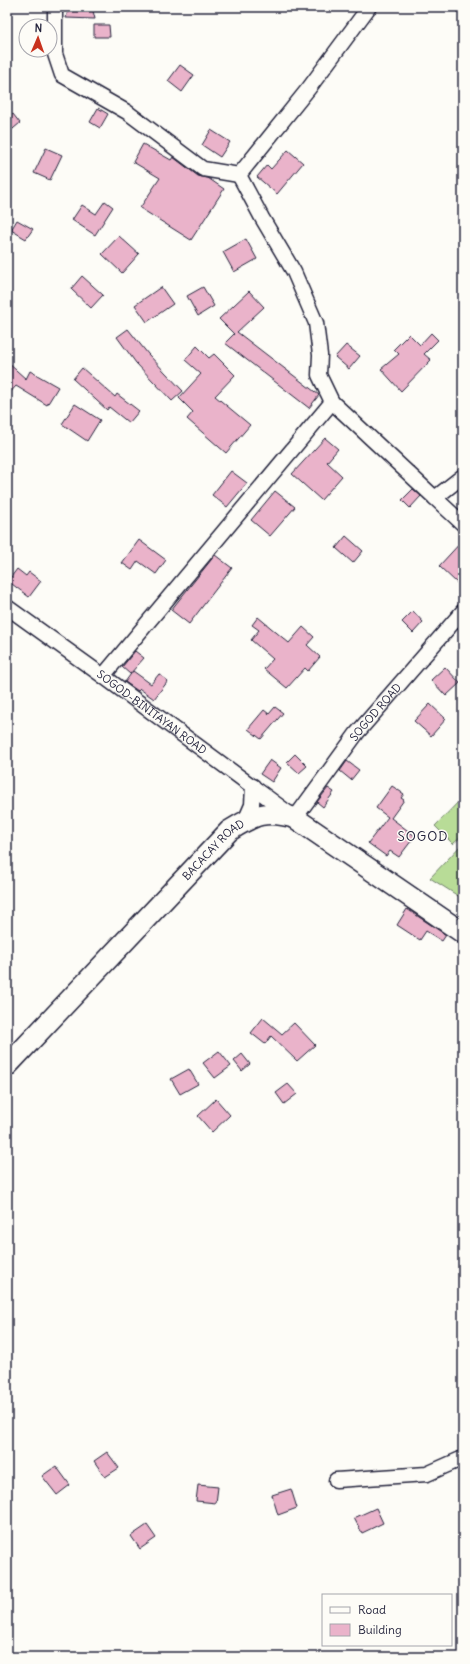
<svg xmlns="http://www.w3.org/2000/svg" width="470" height="1664" viewBox="0 0 470 1664" font-family="Delius,sans-serif">
  <style>
    .green { fill: #b8dc97; stroke: #6d7f69 }
    .building { fill: #eab3ca; stroke: #22223b }
    .lines { fill: none; stroke-linecap: round; stroke-linejoin: round }
    .street-casing { stroke: #22223b; stroke-width: 17 }
    .secondary-casing { stroke: #22223b; stroke-width: 23 }
    .street { stroke: #fdfcf7; stroke-width: 14 }
    .secondary { stroke: #fdfcf7; stroke-width: 20 }
    .labels { text-anchor: middle; stroke-width: 3; stroke-linejoin: round; paint-order: stroke }
    .street-label { font-size: 11px; fill: #22223b; stroke: #fdfcf7 }
    .quarter-label { font-size: 13px; letter-spacing: 1px; fill: #22223b; stroke: #fdfcf7 }
  </style>
  <rect width="100%" height="100%" fill="#fdfcf7"/>
  <filter id="ink" filterUnits="userSpaceOnUse"><feTurbulence type="fractalNoise" baseFrequency=".025" numOctaves="2"/><feDisplacementMap in="SourceGraphic" scale="8" xChannelSelector="R" yChannelSelector="G"/><feConvolveMatrix kernelMatrix="1 2 1 2 8 2 1 2 1" color-interpolation-filters="sRGB"/></filter>
  <g filter="url(#ink)">
    <path class="green" d="M 463,797 L 463,835 L 453,844 L 435,826 Z
      M 463,843 L 463,899 L 430,878 Z"/>
    <path class="building" d="M 69,7 L 92,7 L 95,19 L 66,18 Z
      M 94,25 L 109,25 L 110,37 L 94,37 Z
      M 180,65 L 194,75 L 182,92 L 168,81 Z
      M 98,108 L 108,114 L 100,128 L 90,122 Z
      M 13,114 L 20,123 L 7,134 L 7,118 Z
      M 211,130 L 230,142 L 220,157 L 202,145 Z
      M 143,144 L 171,160 L 173,157 L 198,176 L 208,178 L 224,189 L 191,240 L 140,208 L 160,178 L 133,162 Z
      M 46,148 L 62,155 L 50,180 L 34,173 Z
      M 288,150 L 303,163 L 277,194 L 257,177 L 267,165 L 271,169 Z
      M 105,201 L 113,207 L 95,235 L 72,220 L 82,205 L 96,214 Z
      M 17,220 L 33,229 L 26,239 L 11,230 Z
      M 119,236 L 139,254 L 122,273 L 102,254 Z
      M 246,239 L 257,259 L 234,272 L 223,252 Z
      M 82,276 L 103,295 L 91,308 L 71,289 Z
      M 161,287 L 173,304 L 147,322 L 135,305 Z
      M 203,287 L 214,306 L 198,316 L 187,296 Z
      M 249,291 L 264,307 L 237,332 L 319,395 L 309,408 L 225,343 L 234,334 L 219,319 Z
      M 128,329 L 148,354 L 183,391 L 172,401 L 136,363 L 117,337 Z
      M 431,333 L 438,340 L 424,354 L 431,360 L 401,391 L 381,369 L 399,354 L 394,349 L 409,334 L 420,345 Z
      M 346,345 L 360,356 L 349,369 L 335,357 Z
      M 197,346 L 209,358 L 214,354 L 235,375 L 215,396 L 250,425 L 226,453 L 187,419 L 193,412 L 179,398 L 201,374 L 185,360 Z
      M 7,362 L 26,379 L 30,371 L 58,387 L 47,405 L 16,386 L 7,396 Z
      M 82,368 L 115,397 L 117,394 L 139,411 L 129,423 L 109,407 L 107,410 L 73,379 Z
      M 75,404 L 100,420 L 87,441 L 62,424 Z
      M 325,438 L 338,449 L 327,462 L 342,476 L 321,500 L 292,474 Z
      M 231,471 L 247,483 L 227,507 L 212,495 Z
      M 413,489 L 421,496 L 410,508 L 402,500 Z
      M 275,491 L 295,507 L 270,536 L 251,520 Z
      M 346,536 L 363,551 L 353,563 L 336,548 Z
      M 139,540 L 166,560 L 156,574 L 138,561 L 132,570 L 122,563 Z
      M 463,540 L 463,578 L 458,584 L 439,566 Z
      M 215,555 L 232,568 L 189,624 L 171,610 Z
      M 17,569 L 26,576 L 29,572 L 41,581 L 29,597 L 8,581 Z
      M 413,611 L 423,622 L 413,633 L 402,622 Z
      M 258,617 L 289,643 L 303,627 L 314,637 L 307,645 L 320,657 L 308,671 L 305,668 L 287,688 L 264,669 L 273,659 L 251,640 L 259,630 L 252,625 Z
      M 135,651 L 144,658 L 130,674 L 122,667 Z
      M 445,667 L 460,683 L 446,696 L 431,680 Z
      M 133,671 L 151,684 L 159,674 L 168,681 L 154,699 L 140,689 L 138,691 L 125,682 Z
      M 430,704 L 446,719 L 431,736 L 414,721 Z
      M 275,707 L 283,713 L 261,739 L 248,729 L 264,710 L 269,714 Z
      M 295,754 L 307,766 L 299,773 L 287,762 Z
      M 270,760 L 281,768 L 272,782 L 260,774 Z
      M 347,761 L 359,770 L 351,780 L 340,771 Z
      M 392,786 L 404,794 L 401,798 L 404,800 L 391,818 L 415,836 L 399,857 L 390,851 L 386,856 L 368,843 L 388,817 L 376,808 Z
      M 328,788 L 334,792 L 323,807 L 317,802 Z
      M 407,909 L 446,935 L 442,941 L 426,931 L 420,940 L 397,925 Z
      M 263,1018 L 282,1034 L 294,1023 L 315,1045 L 297,1061 L 271,1036 L 265,1044 L 251,1033 Z
      M 219,1051 L 231,1066 L 215,1078 L 203,1063 Z
      M 242,1054 L 250,1064 L 242,1071 L 234,1061 Z
      M 189,1069 L 198,1084 L 180,1094 L 171,1079 Z
      M 288,1084 L 297,1094 L 284,1104 L 276,1093 Z
      M 216,1099 L 230,1115 L 212,1132 L 198,1116 Z
      M 107,1452 L 119,1468 L 105,1477 L 94,1461 Z
      M 56,1466 L 70,1485 L 57,1495 L 42,1476 Z
      M 198,1485 L 218,1487 L 216,1503 L 196,1501 Z
      M 291,1489 L 297,1508 L 278,1515 L 272,1495 Z
      M 376,1508 L 383,1523 L 362,1533 L 354,1518 Z
      M 147,1525 L 156,1538 L 140,1549 L 131,1536 Z"/>
    <g class="lines">
      <defs>
        <g id="street">
          <path d="M 55,7 L 55,54 L 62,75 L 127,112 L 203,169 L 239,175"/>
          <path d="M 369,7 L 309,88 L 239,175 L 262,218 L 294,272 L 316,323 L 320,355 L 319,375 L 332,402 L 435,498"/>
          <path d="M 463,476 L 435,498 L 463,524"/>
          <path id="s1" d="M 7,607 L 103,676 L 295,818 L 357,733 L 463,611"/>
          <path d="M 103,676 L 332,402"/>
          <path d="M 245,821 L 252,805 L 253,786"/>
          <path d="M 336,1480 L 427,1474 L 463,1458"/>
        </g>
        <g id="secondary">
          <path id="s2" d="M 7,1066 L 229,831 C 254,815 266,809 295,818 L 463,933"/>
        </g>
      </defs>
      <use href="#street" class="street-casing"/>
      <use href="#secondary" class="secondary-casing"/>
      <use href="#street" class="street"/>
      <use href="#secondary" class="secondary"/>
    </g>
  </g>
  <g class="labels">
    <g class="street-label">
      <text dy="4" stroke="none"><textPath href="#s1" startOffset="179">SOGOD-BINITAYAN ROAD</textPath></text>
      <text dy="4" stroke="none"><textPath href="#s1" startOffset="490">SOGOD ROAD</textPath></text>
      <text dy="4" stroke="none"><textPath href="#s2" startOffset="299">BACACAY ROAD</textPath></text>
    </g>
    <g class="quarter-label">
      <text x="423" y="841">SOGOD</text>
    </g>
  </g>
  <rect width="470" height="1664" fill="none" stroke="#fdfcf7" stroke-width="24"/>
  <rect x="12" y="12" width="446" height="1640" fill="none" stroke="#22223b" stroke-width="1.5" filter="url(#ink)"/>
  <rect x="322" y="1594" width="130" height="52" fill="#fdfcf7" stroke="#a5a5ac"/>
  <rect x="330" y="1607" width="20" height="6" fill="#fdfcf7" stroke="#a5a5ac"/>
  <text x="358" y="1614" font-size="12" fill="#22223b">Road</text>
  <rect x="330" y="1624" width="20" height="12" fill="#eab3ca" stroke="#a5a5ac"/>
  <text x="358" y="1634" font-size="12" fill="#22223b">Building</text>
  <g transform="translate(38 38) rotate(2)"><circle r="19" fill="#fdfcf7" stroke="#a5a5ac"/>
  <path d="M0-3L7 15L0 10L-7 15Z" fill="#c8321e"/>
  <text y="-6" font-size="11" font-weight="bold" text-anchor="middle" fill="#22223b">N</text>
  </g>
</svg>
